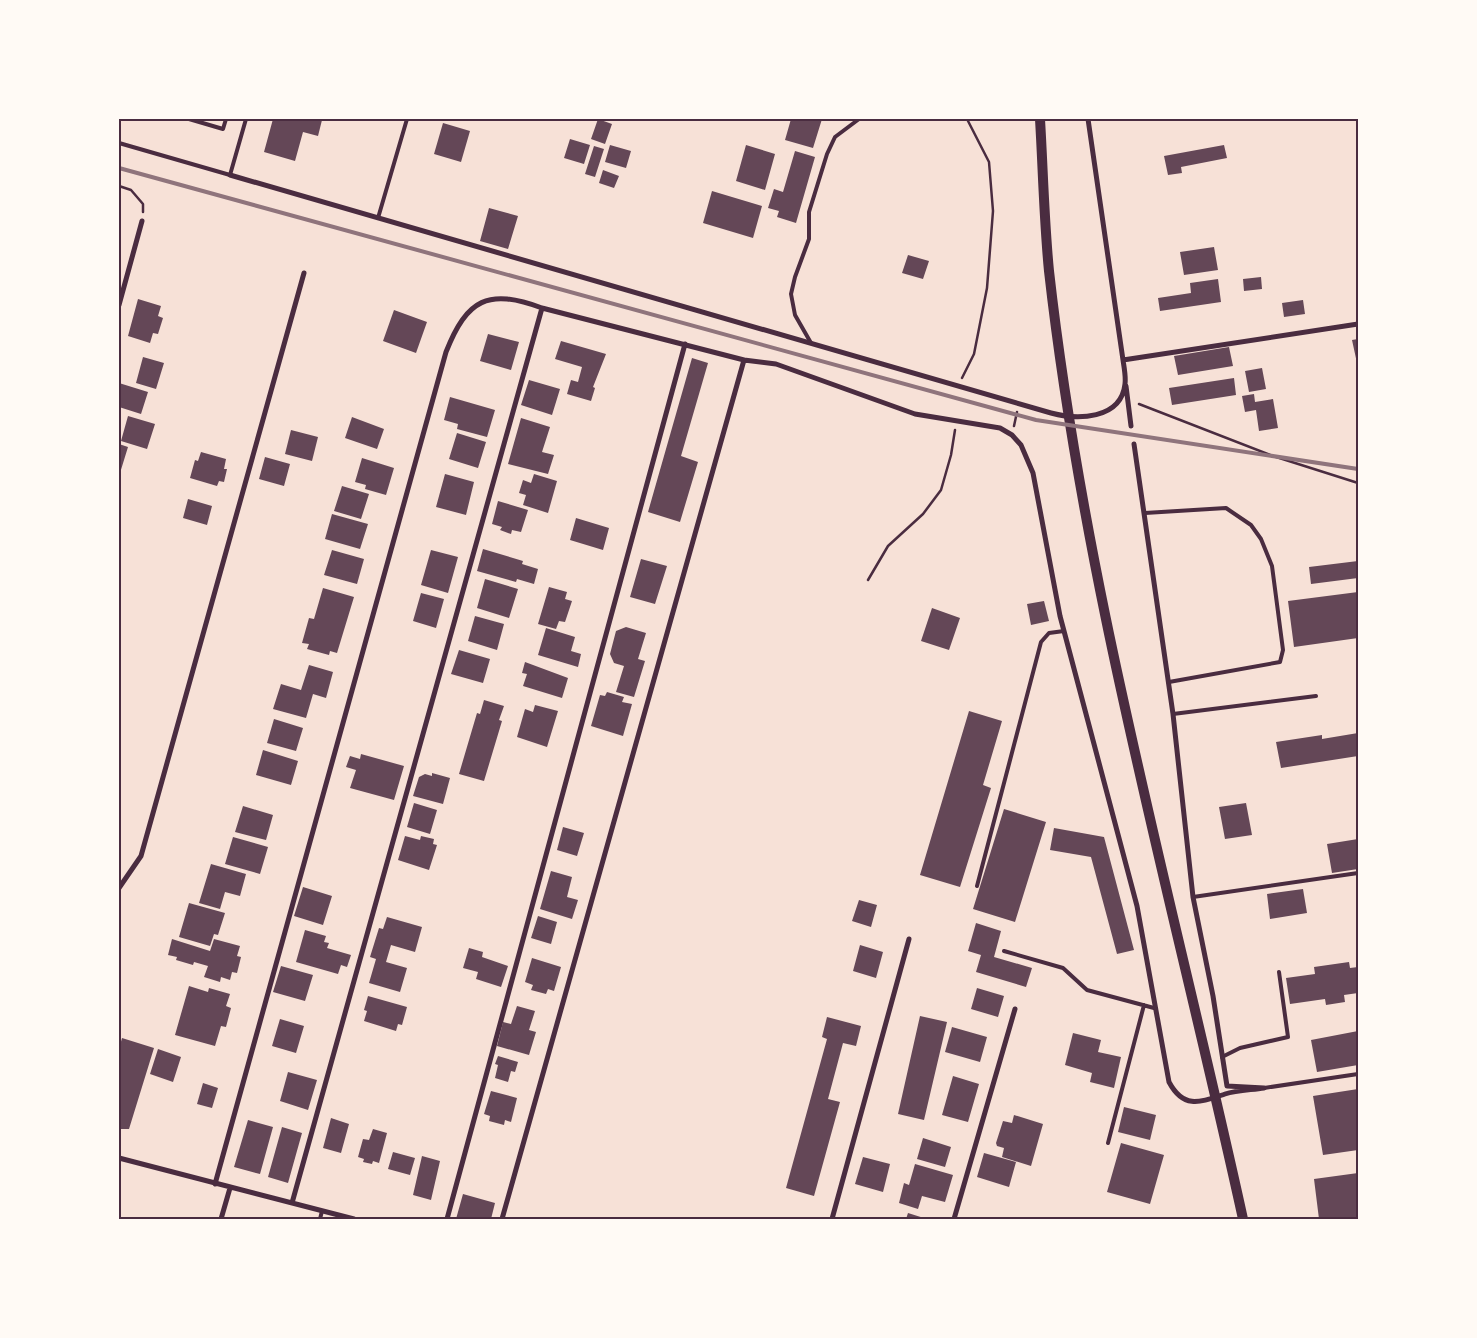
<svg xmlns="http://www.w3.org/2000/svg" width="1477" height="1338" viewBox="0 0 1477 1338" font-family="'DM Sans',sans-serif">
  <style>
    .building { fill: #644757 }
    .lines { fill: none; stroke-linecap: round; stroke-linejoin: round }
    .path { stroke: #4a2c40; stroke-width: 2.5 }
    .service { stroke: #4a2c40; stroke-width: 4 }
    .minor { stroke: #4a2c40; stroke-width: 5 }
    .secondary { stroke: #4a2c40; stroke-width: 10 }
    .rail { stroke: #8f747c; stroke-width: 4 }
    .neatline { fill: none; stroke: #4a2c40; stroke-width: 2 }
  </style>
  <rect width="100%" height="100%" fill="#f7e1d7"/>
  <path class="building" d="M 273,119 L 303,121 L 303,119 L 322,120 L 318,136 L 303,132 L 295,161 L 264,152 Z
    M 598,119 L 612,124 L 605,144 L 591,139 Z
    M 791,119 L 822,119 L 813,148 L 785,140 Z
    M 443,123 L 470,131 L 461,162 L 434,154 Z
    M 570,139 L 590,145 L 584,164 L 564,158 Z
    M 610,145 L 631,151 L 626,168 L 605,162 Z
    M 746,145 L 775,154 L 765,190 L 736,181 Z
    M 1224,145 L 1227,158 L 1181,167 L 1182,173 L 1168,175 L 1164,156 Z
    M 594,146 L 604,149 L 595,177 L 585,174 Z
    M 795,151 L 815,157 L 796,223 L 777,217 L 779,211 L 768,208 L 774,189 L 783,192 Z
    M 603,170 L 619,176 L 614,188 L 599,183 Z
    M 712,191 L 762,206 L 753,238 L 703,223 Z
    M 489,208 L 518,216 L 508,249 L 480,241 Z
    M 1214,247 L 1218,270 L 1184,275 L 1180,252 Z
    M 908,255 L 929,261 L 923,279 L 902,273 Z
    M 1261,277 L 1262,289 L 1244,291 L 1243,279 Z
    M 1218,279 L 1221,302 L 1160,311 L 1158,298 L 1191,293 L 1190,283 Z
    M 138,299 L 161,306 L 158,316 L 163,318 L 158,334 L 153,333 L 150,343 L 128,336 Z
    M 1303,300 L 1305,314 L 1284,317 L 1282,303 Z
    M 394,310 L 427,322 L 416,353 L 383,341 Z
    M 488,334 L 519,342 L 511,370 L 480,361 Z
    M 1358,339 L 1358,362 L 1357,363 L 1352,340 Z
    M 561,341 L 606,354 L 593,387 L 595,388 L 591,401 L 567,394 L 571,380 L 578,382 L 582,367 L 555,359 Z
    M 1229,347 L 1233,366 L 1178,375 L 1174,356 Z
    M 143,357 L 164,363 L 156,389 L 136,383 Z
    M 692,358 L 708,363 L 681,456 L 698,462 L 680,522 L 648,512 Z
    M 1262,368 L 1266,389 L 1249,392 L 1245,371 Z
    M 1234,378 L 1236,395 L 1172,405 L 1169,388 Z
    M 529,380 L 560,389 L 552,415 L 521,405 Z
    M 119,383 L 148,392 L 141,414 L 119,407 Z
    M 1254,394 L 1255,402 L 1273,399 L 1278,428 L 1259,431 L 1256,410 L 1245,412 L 1242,396 Z
    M 450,397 L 495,410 L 487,437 L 457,429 L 458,424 L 444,420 Z
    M 128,416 L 155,424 L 147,449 L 121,441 Z
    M 352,417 L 384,429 L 377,449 L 345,438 Z
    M 521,418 L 550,427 L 542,452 L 554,455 L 548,474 L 508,464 Z
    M 291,430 L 318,437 L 312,461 L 285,454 Z
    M 457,433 L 486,442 L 478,468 L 449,459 Z
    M 119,444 L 128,447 L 120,473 L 119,473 Z
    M 201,452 L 226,459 L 224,469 L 227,469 L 224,482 L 219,481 L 217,486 L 190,478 L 195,460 L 198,461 Z
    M 265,457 L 290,464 L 284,486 L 259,479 Z
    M 362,458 L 394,468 L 386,495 L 365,489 L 366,485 L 355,482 Z
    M 445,474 L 474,482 L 466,515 L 436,507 Z
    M 534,474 L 557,481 L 548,513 L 523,505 L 526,495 L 519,493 L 523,480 L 531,483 Z
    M 342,486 L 369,494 L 361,519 L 334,511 Z
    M 188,499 L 212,506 L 207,525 L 183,518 Z
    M 498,501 L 528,510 L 521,532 L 512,530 L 511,534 L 500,530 L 502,527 L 492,524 Z
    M 332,514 L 368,524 L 360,549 L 325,539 Z
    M 576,518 L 609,528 L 603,550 L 570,540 Z
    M 483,549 L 523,561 L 522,564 L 538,569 L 534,584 L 517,579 L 516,582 L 477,571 Z
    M 332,550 L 364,559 L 357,584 L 324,575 Z
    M 431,550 L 458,557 L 448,593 L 421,585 Z
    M 641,559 L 667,566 L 655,604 L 630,597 Z
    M 1358,561 L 1358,578 L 1311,584 L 1309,567 Z
    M 485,579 L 518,589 L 509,618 L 477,608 Z
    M 549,587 L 567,592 L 565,599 L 572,601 L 565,622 L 559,621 L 556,629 L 538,624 Z
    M 323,588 L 354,597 L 337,653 L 330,651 L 329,655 L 307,649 L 309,644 L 302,643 L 309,618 L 314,619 Z
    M 1358,592 L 1358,638 L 1294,647 L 1288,601 Z
    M 421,593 L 444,599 L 436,628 L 413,621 Z
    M 1044,601 L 1049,621 L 1031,625 L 1027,604 Z
    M 932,608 L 960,618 L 949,650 L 921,641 Z
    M 475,616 L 504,624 L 497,650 L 468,641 Z
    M 626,627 L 646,633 L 638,659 L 645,661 L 634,697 L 616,692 L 624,666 L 614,663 L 610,654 L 616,631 Z
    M 546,628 L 575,637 L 571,651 L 581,654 L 578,667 L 538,655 Z
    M 459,650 L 490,659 L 483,683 L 451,674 Z
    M 525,662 L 568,678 L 562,698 L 523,686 L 527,674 L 522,673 Z
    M 309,665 L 333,672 L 326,698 L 313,694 L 306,718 L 273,709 L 281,684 L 301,690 Z
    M 607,692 L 624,697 L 622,702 L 632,704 L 623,736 L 591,726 L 600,695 L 605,696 Z
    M 484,700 L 504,706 L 499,720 L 502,721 L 484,781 L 459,774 L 477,713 L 480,714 Z
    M 535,705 L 558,711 L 547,747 L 517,737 L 525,709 L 533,712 Z
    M 969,711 L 1002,721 L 983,785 L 991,788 L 960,887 L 920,875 Z
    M 274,719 L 303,728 L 296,751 L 267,743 Z
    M 1358,733 L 1358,756 L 1281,768 L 1276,742 L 1322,735 L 1322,739 Z
    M 263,750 L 298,761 L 291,785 L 256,775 Z
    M 361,754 L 404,766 L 394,800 L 350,788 L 356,770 L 346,767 L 350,756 L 360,759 Z
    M 432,773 L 450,778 L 443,804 L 413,796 L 419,777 L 425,774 L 432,776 Z
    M 414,803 L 437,810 L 430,834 L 407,827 Z
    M 1246,803 L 1252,835 L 1225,839 L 1219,807 Z
    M 243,806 L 273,815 L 266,840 L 235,832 Z
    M 1004,809 L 1046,822 L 1015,922 L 973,909 Z
    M 563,827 L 584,833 L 577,856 L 557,850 Z
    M 1054,828 L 1104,837 L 1134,950 L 1117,954 L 1091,857 L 1050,850 Z
    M 405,836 L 420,840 L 421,836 L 434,839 L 433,844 L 437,845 L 429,870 L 398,860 Z
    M 233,837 L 268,847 L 260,874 L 225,864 Z
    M 1358,839 L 1358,869 L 1332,873 L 1327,844 Z
    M 211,864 L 246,874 L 240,896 L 225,892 L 220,909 L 199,903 Z
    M 551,871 L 572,877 L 567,897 L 578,900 L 572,919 L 540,909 Z
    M 303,887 L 332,896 L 323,925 L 294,916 Z
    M 1303,889 L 1307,913 L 1270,919 L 1267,894 Z
    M 859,900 L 877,905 L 871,927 L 852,921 Z
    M 189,903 L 225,913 L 218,935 L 214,934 L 210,946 L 179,937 Z
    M 538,916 L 557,922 L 551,944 L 531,938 Z
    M 387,917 L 422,927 L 415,952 L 391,945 L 386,962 L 407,968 L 400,992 L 369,983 L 376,959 L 370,957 L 379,928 L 383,929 Z
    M 976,923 L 1001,931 L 994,957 L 1032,968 L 1026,987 L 976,972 L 981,955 L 968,951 Z
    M 305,930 L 326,936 L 324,942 L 329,943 L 327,948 L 351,955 L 347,967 L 341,965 L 338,974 L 296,962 Z
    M 172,939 L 210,951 L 214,939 L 240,946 L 237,956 L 241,957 L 237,973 L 232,972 L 230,980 L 221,977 L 220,982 L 204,977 L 208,966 L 194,962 L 193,965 L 176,960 L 177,957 L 168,955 Z
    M 860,945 L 883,952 L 876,978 L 853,971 Z
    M 469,948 L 483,952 L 482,957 L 508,966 L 501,987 L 476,979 L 478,972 L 463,968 Z
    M 532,958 L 561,967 L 554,991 L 548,989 L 546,994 L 531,990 L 533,985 L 525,982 Z
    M 1349,962 L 1350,968 L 1358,967 L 1358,993 L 1344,995 L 1345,1002 L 1326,1005 L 1325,999 L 1290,1004 L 1286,978 L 1315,974 L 1314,967 Z
    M 281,966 L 313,975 L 305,1001 L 273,992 Z
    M 189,986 L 208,992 L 209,988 L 230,994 L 226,1006 L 231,1008 L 226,1027 L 221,1026 L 215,1046 L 175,1035 Z
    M 977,988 L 1004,996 L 998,1017 L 971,1009 Z
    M 368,996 L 407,1007 L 402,1025 L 398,1024 L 396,1031 L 364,1021 L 367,1011 L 364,1010 Z
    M 517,1006 L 535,1011 L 529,1030 L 536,1032 L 529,1055 L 497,1046 L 503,1022 L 511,1024 Z
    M 920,1016 L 947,1022 L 924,1120 L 898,1114 Z
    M 827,1017 L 861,1026 L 856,1046 L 843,1043 L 828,1099 L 840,1102 L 814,1196 L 786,1188 L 827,1039 L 822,1037 Z
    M 280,1019 L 304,1026 L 296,1053 L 272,1046 Z
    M 952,1027 L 987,1037 L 980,1062 L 945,1052 Z
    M 1358,1031 L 1358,1065 L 1317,1072 L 1311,1040 Z
    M 1073,1033 L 1101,1040 L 1098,1052 L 1121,1057 L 1114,1088 L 1090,1082 L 1092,1073 L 1065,1065 Z
    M 122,1038 L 154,1048 L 129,1129 L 119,1129 L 119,1049 Z
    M 158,1049 L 181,1057 L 173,1082 L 150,1074 Z
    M 498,1056 L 518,1062 L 515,1072 L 511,1071 L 508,1082 L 495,1078 L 498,1065 L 495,1064 Z
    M 288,1072 L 317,1080 L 308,1110 L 280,1101 Z
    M 953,1076 L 979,1084 L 968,1122 L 942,1115 Z
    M 203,1083 L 218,1088 L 212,1108 L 197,1104 Z
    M 1358,1089 L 1358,1150 L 1323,1155 L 1313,1096 Z
    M 491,1091 L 517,1098 L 511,1122 L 505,1120 L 504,1125 L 489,1121 L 490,1116 L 484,1114 Z
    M 1124,1107 L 1156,1115 L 1150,1140 L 1118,1132 Z
    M 1014,1115 L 1043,1124 L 1031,1166 L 1002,1157 L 1004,1148 L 997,1146 L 996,1143 L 1003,1121 L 1012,1123 Z
    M 331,1118 L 349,1124 L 341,1153 L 323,1148 Z
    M 248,1120 L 273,1127 L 260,1174 L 234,1167 Z
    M 282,1127 L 302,1133 L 288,1183 L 268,1177 Z
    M 373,1129 L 387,1133 L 379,1163 L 373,1161 L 372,1164 L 363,1162 L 364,1159 L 358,1157 L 363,1139 L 369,1140 Z
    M 923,1138 L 951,1147 L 945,1167 L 917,1159 Z
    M 1121,1143 L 1164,1155 L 1150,1204 L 1107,1192 Z
    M 393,1152 L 415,1158 L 410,1175 L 388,1169 Z
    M 984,1153 L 1016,1162 L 1009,1187 L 977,1177 Z
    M 422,1156 L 440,1161 L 431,1200 L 413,1195 Z
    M 863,1157 L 890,1164 L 883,1192 L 855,1184 Z
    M 915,1164 L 953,1175 L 945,1202 L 922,1196 L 918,1209 L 899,1203 L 904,1183 L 909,1185 Z
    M 1358,1173 L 1358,1219 L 1319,1219 L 1314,1179 Z
    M 463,1194 L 495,1203 L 491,1219 L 456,1219 Z
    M 908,1213 L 927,1219 L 906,1219 Z"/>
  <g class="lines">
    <path class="path" d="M 119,186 L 131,190 L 143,204 L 143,212
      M 962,378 L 974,354 L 987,288 L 993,211 L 989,162 L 967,119
      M 1139,404 L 1273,456 L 1358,483
      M 1014,426 L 1017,412
      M 868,580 L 888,546 L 923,514 L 941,490 L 951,455 L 955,430"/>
    <path class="service" d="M 189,119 L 223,129 L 226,119
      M 119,143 L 230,175 L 246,119
      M 378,218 L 407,119
      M 811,343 L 795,315 L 791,294 L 795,277 L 809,239 L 809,212 L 827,154 L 835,137 L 859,119
      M 1145,513 L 1226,508 L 1251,525 L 1261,539 L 1272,566 L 1283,650 L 1280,662 L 1169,682
      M 1173,714 L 1316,696
      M 977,886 L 1041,642 L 1049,633 L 1064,631
      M 1193,897 L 1358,873
      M 1004,951 L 1063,968 L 1087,990 L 1154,1008
      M 1222,1057 L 1240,1048 L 1288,1037 L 1279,972
      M 1264,1088 L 1358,1074
      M 1108,1143 L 1144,1005
      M 320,1219 L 322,1211"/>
    <path class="minor" d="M 230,175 L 1051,413 C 1077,420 1121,420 1125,384 C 1126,376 1124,367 1123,360 L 1088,119
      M 119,305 L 142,221
      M 1123,360 L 1358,324
      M 1126,386 L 1131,426
      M 119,888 L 141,856 L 304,273
      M 119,1158 L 354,1219
      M 215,1184 L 446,352 C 467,299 488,288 542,308 L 744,360 L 776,364 L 915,414 L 1000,428 L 1012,435 L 1021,445 L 1033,473 L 1060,616 L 1137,906 L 1169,1082 C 1184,1110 1201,1102 1225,1094 C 1237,1090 1252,1090 1264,1088 L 1227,1086 L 1213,996 L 1193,897 L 1173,714 L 1134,444
      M 292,1203 L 542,308
      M 221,1219 L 230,1188
      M 447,1219 L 685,344
      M 502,1219 L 744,360
      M 832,1219 L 909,939
      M 954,1219 L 1015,1009"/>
    <path class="secondary" d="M 1040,119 C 1043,169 1044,220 1049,271 C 1085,592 1174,904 1243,1219"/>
    <path class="rail" d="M 119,168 L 1036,420 L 1358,469"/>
  </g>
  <rect width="1477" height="1338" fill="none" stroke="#fffaf5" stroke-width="240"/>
  <rect x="120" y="120" width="1237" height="1098" class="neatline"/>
</svg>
